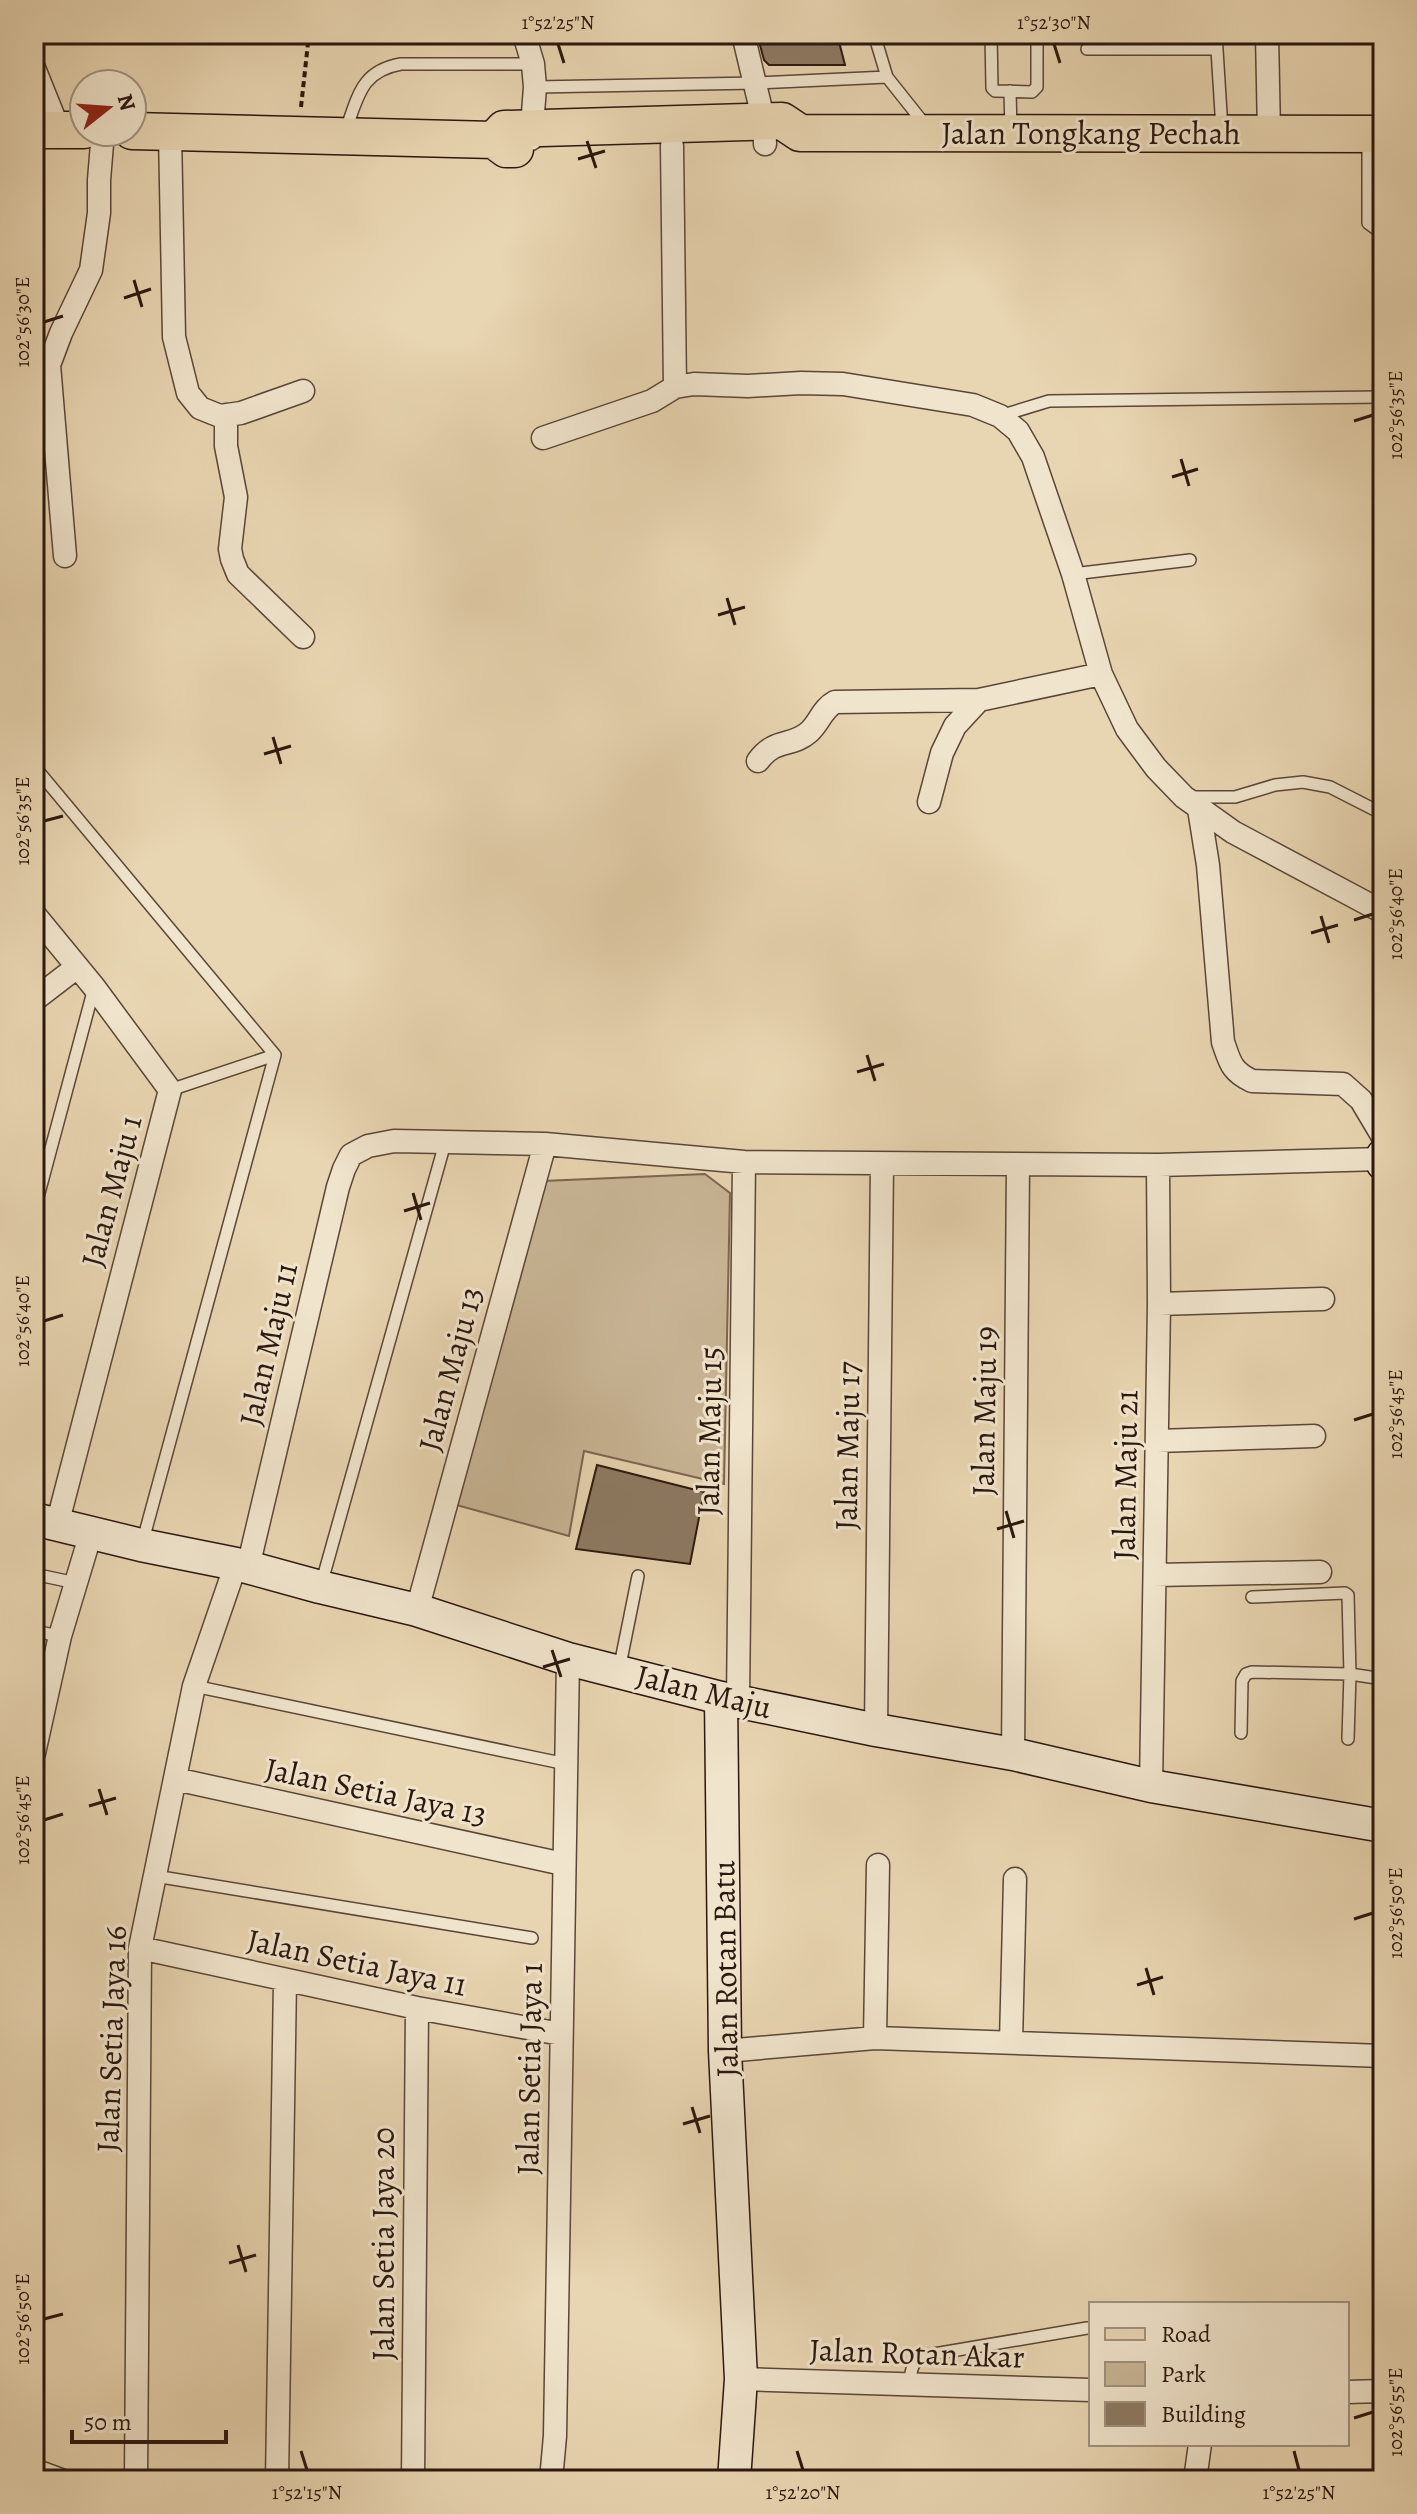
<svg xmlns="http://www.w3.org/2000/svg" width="1417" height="2514" viewBox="0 0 1417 2514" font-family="Alegreya,serif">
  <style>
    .green { fill: #c8b595; stroke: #7a6652; stroke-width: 2 }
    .building { fill: #8d7a63; stroke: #2b170f; stroke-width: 2 }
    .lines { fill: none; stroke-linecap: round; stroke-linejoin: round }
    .lane-casing { stroke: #5a4638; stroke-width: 14 }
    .street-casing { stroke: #5a4638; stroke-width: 25 }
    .secondary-casing { stroke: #2b170f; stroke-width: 35 }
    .primary-casing { stroke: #2b170f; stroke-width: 39 }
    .path { stroke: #2b170f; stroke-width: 4; stroke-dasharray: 6 4; stroke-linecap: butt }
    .lane { stroke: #f0e4cc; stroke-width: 11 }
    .street { stroke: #f0e4cc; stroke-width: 22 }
    .secondary { stroke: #f0e4cc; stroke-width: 32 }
    .primary { stroke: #e8d5b1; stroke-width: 36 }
    .ticks { fill: none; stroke: #2b170f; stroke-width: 3 }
    .labels { text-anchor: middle; stroke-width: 6; stroke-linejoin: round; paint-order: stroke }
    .street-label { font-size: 32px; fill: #2b170f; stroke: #f0e4cc }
    .neatline { fill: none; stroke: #2b170f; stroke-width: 3 }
    .ticks-label { font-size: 20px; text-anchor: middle; fill: #2b170f }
  </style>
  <rect width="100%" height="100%" fill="#e8d5b1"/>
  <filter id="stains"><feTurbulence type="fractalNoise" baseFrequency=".0025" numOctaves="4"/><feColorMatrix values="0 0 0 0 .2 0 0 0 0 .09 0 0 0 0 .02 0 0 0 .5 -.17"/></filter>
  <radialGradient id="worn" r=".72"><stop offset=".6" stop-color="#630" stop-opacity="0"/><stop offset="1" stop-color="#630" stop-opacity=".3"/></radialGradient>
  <path class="green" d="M 705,1174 L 730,1193 L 724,1484 L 584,1451 L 569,1536 L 453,1504 L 543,1181 Z"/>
  <path class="building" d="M 757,34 L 837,34 L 845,65 L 769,65 L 764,60 Z
    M 597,1465 L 704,1492 L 690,1564 L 576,1549 Z"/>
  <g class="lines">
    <defs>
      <path id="lane" d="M 874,34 L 887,77
        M 991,34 L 992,88 L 995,91 L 1032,92 L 1037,87 L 1037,34
        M 1216,34 L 1222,129
        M 1087,49 L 1217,49
        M 535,87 L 756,83 L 887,77 L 926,126
        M 1010,91 L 1011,131
        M 345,132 C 358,98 360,71 401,64 L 533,64
        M 1368,139 L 1368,223 L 1383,234
        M 1000,416 L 1049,401 L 1383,397
        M 1073,574 L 1190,560
        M 34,766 L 275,1055 L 142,1544
        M 1189,797 L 1235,797 L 1275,785 L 1303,782 L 1330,787 L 1383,814
        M 170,1090 L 275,1055
        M 34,1212 L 94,988
        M 34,1574 L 76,1583
        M 321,1585 L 445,1143
        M 1252,1597 L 1345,1593 L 1348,1595 L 1350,1674 L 1348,1739
        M 34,1631 L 60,1636
        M 619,1670 L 638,1576
        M 194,1686 L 566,1764
        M 1241,1733 L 1242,1681 L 1246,1674 L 1252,1672 L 1350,1674 L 1383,1679
        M 155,1876 L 532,1938
        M 909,2385 C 911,2373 911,2363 922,2356 L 1087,2328"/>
      <path id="street" d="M 524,34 L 533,64 L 535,87 L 531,139
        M 743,34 L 764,122 L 765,144
        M 1267,34 L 1269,134
        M 34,68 L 59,130
        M 170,133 L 174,337 L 188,393 L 200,408 L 220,416 L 241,413 L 303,391
        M 672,146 L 675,387
        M 226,415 L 226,446 L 236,497 L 230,549 L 232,559 L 238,574 L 303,637
        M 543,438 L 652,401 L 675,387 L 694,384 L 748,386 L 801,383 L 843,384 L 973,405 L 1000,416 L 1018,431 L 1033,457 L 1073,574 L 1101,674 L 1127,729 L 1156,768 L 1184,797 L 1233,832 L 1383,912
        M 65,556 L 49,365 L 61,333 L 91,270 L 99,213 L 99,180 L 103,132
        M 758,761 C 776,737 791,748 809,732 C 820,722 822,709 835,702 L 979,700
        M 929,802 L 942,753 L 955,726 L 979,700 L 1101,674
        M 1199,809 L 1208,865 L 1223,1042 C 1230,1062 1231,1071 1252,1081 L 1343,1084 L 1361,1100 L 1383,1137
        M 34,914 L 94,987 L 170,1090 L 57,1525
        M 34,1000 L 77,967
        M 1159,1304 L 1323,1299
        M 1157,1441 L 1314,1436
        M 248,1567 L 338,1187 L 344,1169 L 351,1155 L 368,1146 L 394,1141 L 545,1144 L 744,1162 L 1158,1165 L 1383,1159
        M 1155,1575 L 1320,1572
        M 417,1610 L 545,1144
        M 738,1701 L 744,1162
        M 876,1730 L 882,1164
        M 34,1753 L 60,1636 L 91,1533
        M 1013,1754 L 1018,1165
        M 175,1779 L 563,1864
        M 1151,1786 L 1159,1304 L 1158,1165
        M 140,1948 L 417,2008 L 561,2034
        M 875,2038 L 878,1865
        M 1011,2042 L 1015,1879
        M 725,2051 L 875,2038 L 1383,2056
        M 741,2379 L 1091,2390
        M 1347,2392 L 1383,2391
        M 34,2470 L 61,2480
        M 136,2480 L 140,1948 L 194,1686 L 236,1564
        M 277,2480 L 285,1981
        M 413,2480 L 417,2008
        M 551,2480 L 555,2436 L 568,1659
        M 1195,2480 L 1200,2444"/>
      <path id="secondary" d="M 1383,1155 L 1383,1164
        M 34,1519 L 141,1545 L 236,1564 L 320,1587 L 417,1610 L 568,1659 L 721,1698 L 876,1730 L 1013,1754 L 1151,1786 L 1383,1826
        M 721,1698 L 725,2051 L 741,2379 L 734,2480"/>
      <path id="primary" d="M 34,130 L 84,130
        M 132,131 L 494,140 L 506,149 L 515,149
        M 494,140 L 504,129 L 782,121 L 800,133 L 1383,134"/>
    </defs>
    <use href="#lane" class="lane-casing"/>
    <use href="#street" class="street-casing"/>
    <use href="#secondary" class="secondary-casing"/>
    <use href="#primary" class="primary-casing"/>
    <path class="path" d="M 301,107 L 309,34"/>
    <use href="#lane" class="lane"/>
    <use href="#street" class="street"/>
    <use href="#secondary" class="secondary"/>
    <use href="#primary" class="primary"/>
  </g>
  <path class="ticks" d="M 558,44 L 564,63M 1054,44 L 1060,63M 587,141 L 596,168M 578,159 L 605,151M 134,280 L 142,307M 124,298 L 151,289M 44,322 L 63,316M 1354,421 L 1373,415M 1181,459 L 1189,486M 1172,477 L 1198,469M 727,598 L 735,625M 718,615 L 745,607M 273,737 L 281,764M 264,754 L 291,746M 44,821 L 63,816M 1321,916 L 1329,943M 1354,920 L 1373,914M 1311,933 L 1338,925M 867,1055 L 875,1081M 857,1072 L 884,1064M 413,1193 L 421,1220M 404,1211 L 430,1203M 44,1321 L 63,1315M 1354,1420 L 1373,1414M 1006,1511 L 1014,1538M 997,1529 L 1024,1521M 552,1650 L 561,1677M 543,1667 L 570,1659M 99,1789 L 107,1815M 89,1806 L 116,1798M 44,1820 L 63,1814M 1354,1919 L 1373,1913M 1146,1968 L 1154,1995M 1137,1985 L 1163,1977M 692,2107 L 700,2133M 683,2124 L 710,2116M 238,2245 L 246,2272M 229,2263 L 256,2255M 44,2319 L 63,2314M 1354,2418 L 1373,2412M 301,2451 L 307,2470M 797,2451 L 803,2470M 1294,2451 L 1299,2470"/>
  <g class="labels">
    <g class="street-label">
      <text x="1091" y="144">Jalan Tongkang Pechah</text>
      <text transform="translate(111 1191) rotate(-75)" y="11">Jalan Maju 1</text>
      <text transform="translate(268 1344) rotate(-77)" y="11">Jalan Maju 11</text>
      <text transform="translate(450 1369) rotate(-75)" y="11">Jalan Maju 13</text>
      <text transform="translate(984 1411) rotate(-89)" y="11">Jalan Maju 19</text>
      <text transform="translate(709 1431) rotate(-89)" y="11">Jalan Maju 15</text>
      <text transform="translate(847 1446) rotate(-89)" y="11">Jalan Maju 17</text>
      <text transform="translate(1125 1475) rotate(-89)" y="11">Jalan Maju 21</text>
      <text transform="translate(704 1691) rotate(14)" y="11">Jalan Maju</text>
      <text transform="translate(376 1791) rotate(12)" y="11">Jalan Setia Jaya 13</text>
      <text transform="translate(357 1962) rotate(12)" y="11">Jalan Setia Jaya 11</text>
      <text transform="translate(725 1969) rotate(-91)" y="11">Jalan Rotan Batu</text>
      <text transform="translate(111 2039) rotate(-88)" y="11">Jalan Setia Jaya 16</text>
      <text transform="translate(529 2069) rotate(-89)" y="11">Jalan Setia Jaya 1</text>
      <text transform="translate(383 2244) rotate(-90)" y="11">Jalan Setia Jaya 20</text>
      <text transform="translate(917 2353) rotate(2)" y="11">Jalan Rotan Akar</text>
    </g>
  </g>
  <rect width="1417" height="2514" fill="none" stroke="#e8d5b1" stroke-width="88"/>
  <rect x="1089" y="2302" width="260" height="144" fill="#f0e4cc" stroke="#a19280" stroke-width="2"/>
  <rect x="1105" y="2328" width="40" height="12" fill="#e8d5b1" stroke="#a19280" stroke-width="2"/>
  <text x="1161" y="2342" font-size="24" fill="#2b170f">Road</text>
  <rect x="1105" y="2362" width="40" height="24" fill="#c8b595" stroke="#a19280" stroke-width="2"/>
  <text x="1161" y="2382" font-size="24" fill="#2b170f">Park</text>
  <rect x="1105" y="2402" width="40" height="24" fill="#8d7a63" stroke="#a19280" stroke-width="2"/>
  <text x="1161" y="2422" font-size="24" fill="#2b170f">Building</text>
  <g transform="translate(108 108) rotate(73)"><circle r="38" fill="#f0e4cc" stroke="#a19280" stroke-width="2"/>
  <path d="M0-6L14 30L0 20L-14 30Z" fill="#8f2418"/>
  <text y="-12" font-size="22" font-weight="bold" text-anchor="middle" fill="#2b170f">N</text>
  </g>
  <path d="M72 2430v12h154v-12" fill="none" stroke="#2b170f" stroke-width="4"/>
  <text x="84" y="2430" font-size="24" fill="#2b170f" stroke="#f0e4cc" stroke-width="6" paint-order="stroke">50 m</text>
  <rect x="44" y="44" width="1329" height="2426" class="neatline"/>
  <g class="ticks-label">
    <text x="558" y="29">1°52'25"N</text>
    <text x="1054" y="29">1°52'30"N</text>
    <text transform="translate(22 322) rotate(-90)" y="7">102°56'30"E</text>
    <text transform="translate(1395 415) rotate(-90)" y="7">102°56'35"E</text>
    <text transform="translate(22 821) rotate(-90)" y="7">102°56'35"E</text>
    <text transform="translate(1395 914) rotate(-90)" y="7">102°56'40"E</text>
    <text transform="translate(22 1321) rotate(-90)" y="7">102°56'40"E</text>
    <text transform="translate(1395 1414) rotate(-90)" y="7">102°56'45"E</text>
    <text transform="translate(22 1820) rotate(-90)" y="7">102°56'45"E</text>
    <text transform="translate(1395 1913) rotate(-90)" y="7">102°56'50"E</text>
    <text transform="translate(22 2319) rotate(-90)" y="7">102°56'50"E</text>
    <text transform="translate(1395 2412) rotate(-90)" y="7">102°56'55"E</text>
    <text x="307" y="2499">1°52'15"N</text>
    <text x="803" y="2499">1°52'20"N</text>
    <text x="1299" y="2499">1°52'25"N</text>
  </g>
  <rect width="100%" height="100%" filter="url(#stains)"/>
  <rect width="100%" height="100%" fill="url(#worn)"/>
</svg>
